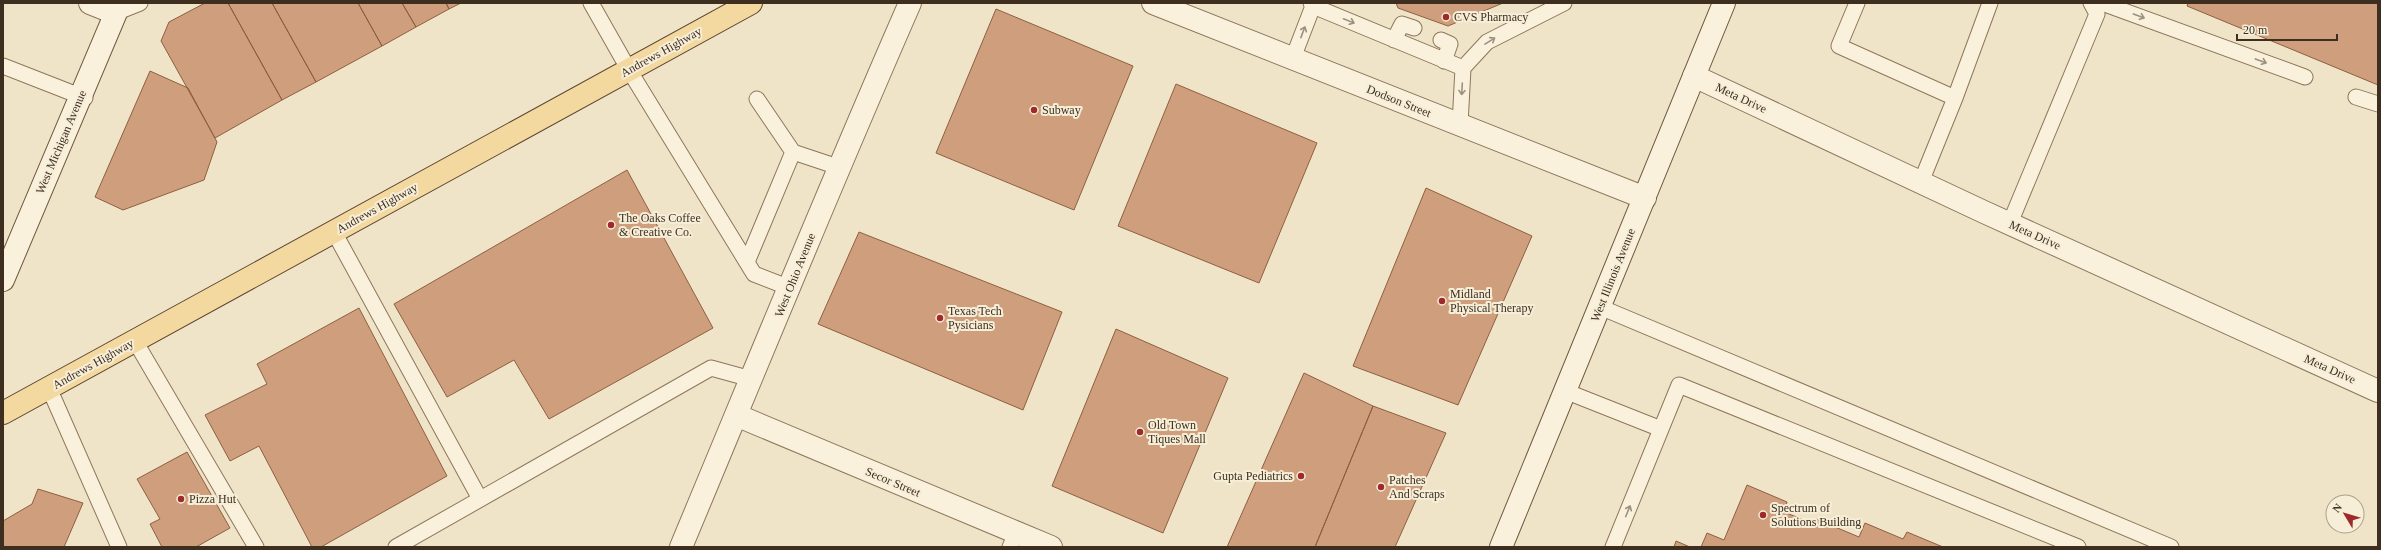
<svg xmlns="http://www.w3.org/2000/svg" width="2381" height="550" viewBox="0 0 2381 550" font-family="Georgia,serif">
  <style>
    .building { fill: #cf9f7d; stroke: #8d5f41 }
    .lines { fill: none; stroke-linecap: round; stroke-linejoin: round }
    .lane-casing { stroke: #8d765c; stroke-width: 17 }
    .street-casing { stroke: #8d765c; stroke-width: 24 }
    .secondary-casing { stroke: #6f573f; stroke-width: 24 }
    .primary-casing { stroke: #5b4430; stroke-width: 24 }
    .lane { stroke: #faf1dc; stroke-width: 15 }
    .street { stroke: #faf1dc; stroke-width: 22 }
    .secondary { stroke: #faf1dc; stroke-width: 22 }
    .primary { stroke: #f3d9a0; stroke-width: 22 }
    .oneway { stroke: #9c907e }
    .poi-dot { fill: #9e2a2b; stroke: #f7eed8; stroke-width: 1.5 }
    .labels { text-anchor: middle; stroke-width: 4; stroke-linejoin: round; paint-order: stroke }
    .poi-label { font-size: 12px; fill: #3d2e20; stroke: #f7eed8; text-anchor: start }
    .street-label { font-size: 12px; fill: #3d2e20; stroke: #f7eed8 }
  </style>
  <rect width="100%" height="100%" fill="#f0e4c8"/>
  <path class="building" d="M 205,3 L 228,3 L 282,100 L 215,138 L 161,41 L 169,22 Z
    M 228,3 L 272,3 L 316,82 L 282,100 Z
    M 272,3 L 358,3 L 382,46 L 316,82 Z
    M 358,3 L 402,3 L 416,27 L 382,46 Z
    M 402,3 L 446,3 L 449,9 L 416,27 Z
    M 446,3 L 461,3 L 449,9 Z
    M 1396,3 L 1503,3 L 1448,26 L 1398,8 Z
    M 2188,3 L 2378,3 L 2378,85 L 2187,6 Z
    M 996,9 L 1133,66 L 1074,210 L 936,153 Z
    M 150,71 L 188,88 L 217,142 L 204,180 L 123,210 L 95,197 Z
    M 1176,84 L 1317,143 L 1259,283 L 1118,226 Z
    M 627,170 L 713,328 L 549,419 L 514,360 L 447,397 L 394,304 Z
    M 1426,188 L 1532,236 L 1458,405 L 1353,366 Z
    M 859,232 L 1062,312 L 1023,410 L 818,324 Z
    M 359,308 L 447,476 L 321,547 L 312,547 L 259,446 L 230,461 L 205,415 L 267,384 L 257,364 Z
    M 1116,329 L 1228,378 L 1163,533 L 1052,486 Z
    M 1304,373 L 1373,406 L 1315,547 L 1227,547 Z
    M 1373,406 L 1446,433 L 1395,547 L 1315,547 Z
    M 187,452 L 230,528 L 196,547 L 162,547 L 150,524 L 160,519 L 137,479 Z
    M 1747,485 L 1787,502 L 1784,512 L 1814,524 L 1816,519 L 1859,537 L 1865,523 L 1903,539 L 1907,532 L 1943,547 L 1701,547 L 1707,533 L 1724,540 Z
    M 38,489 L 83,503 L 64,547 L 3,547 L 3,521 L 32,504 Z
    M 1676,541 L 1690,547 L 1674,547 Z"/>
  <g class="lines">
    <defs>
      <path id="lane" d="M 591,3 L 629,70 L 754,274 L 790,288
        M 1857,3 L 1839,46 L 1955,98 L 1921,182
        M 2102,3 L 2305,77
        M 1313,6 L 1463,68 L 1460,125
        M 115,13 L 140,3
        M 1394,40 L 1402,24 L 1414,28
        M 1441,40 L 1450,44 L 1444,61
        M 1293,58 L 1313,6 L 1311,3
        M 3,66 L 85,98
        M 1463,68 L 1487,42 L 1564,3
        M 2356,97 L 2378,104
        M 1955,98 L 1990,3
        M 757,99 L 793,152 L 838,167
        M 2010,223 L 2097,14 L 2091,3
        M 334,232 L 480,499
        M 747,262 L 793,152
        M 1600,307 L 2171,547
        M 135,341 L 256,547
        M 49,388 L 119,547
        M 1565,391 L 1661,429
        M 396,547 L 711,368 L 751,379
        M 1010,547 L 1016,533
        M 1613,547 L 1679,385 L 2078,547"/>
      <path id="street" d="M 90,3 L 115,13
        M 1153,3 L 1645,198
        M 1694,76 L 1984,212 L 2378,391
        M 736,415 L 1051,547
        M 681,547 C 757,365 831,183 910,3"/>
      <path id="secondary" d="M 3,280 L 120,3
        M 1501,547 L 1724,3"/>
      <path id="primary" d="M 3,413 L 751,3"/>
    </defs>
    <use href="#lane" class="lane-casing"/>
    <use href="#street" class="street-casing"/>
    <use href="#secondary" class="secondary-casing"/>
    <use href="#primary" class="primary-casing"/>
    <use href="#lane" class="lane"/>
    <use href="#street" class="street"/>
    <use href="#secondary" class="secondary"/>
    <use href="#primary" class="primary"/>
  </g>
  <defs><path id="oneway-shaft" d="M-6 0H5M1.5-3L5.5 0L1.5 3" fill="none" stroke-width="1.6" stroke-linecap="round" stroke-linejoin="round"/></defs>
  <g class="oneway">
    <use href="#oneway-shaft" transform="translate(2139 16) rotate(20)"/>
    <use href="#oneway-shaft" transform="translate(1349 21) rotate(22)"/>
    <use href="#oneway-shaft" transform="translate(1303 32) rotate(-69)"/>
    <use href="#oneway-shaft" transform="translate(1490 41) rotate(-32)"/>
    <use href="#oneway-shaft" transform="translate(2261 61) rotate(20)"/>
    <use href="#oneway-shaft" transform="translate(1462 89) rotate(93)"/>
    <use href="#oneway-shaft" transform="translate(1628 511) rotate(-68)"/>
  </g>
  <g class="poi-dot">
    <circle cx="1446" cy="17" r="4"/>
    <circle cx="1034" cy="110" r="4"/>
    <circle cx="611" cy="225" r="4"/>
    <circle cx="1442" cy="301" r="4"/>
    <circle cx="940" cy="318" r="4"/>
    <circle cx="1140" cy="432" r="4"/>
    <circle cx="1301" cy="476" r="4"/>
    <circle cx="1381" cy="487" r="4"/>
    <circle cx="181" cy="499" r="4"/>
    <circle cx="1763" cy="515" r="4"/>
  </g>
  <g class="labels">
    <g class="poi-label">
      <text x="1454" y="21">CVS Pharmacy</text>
      <text x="1042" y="114">Subway</text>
      <text x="619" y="222">The Oaks Coffee<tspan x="619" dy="14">&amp; Creative Co.</tspan></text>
      <text x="1450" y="298">Midland<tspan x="1450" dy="14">Physical Therapy</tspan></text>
      <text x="948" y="315">Texas Tech<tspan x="948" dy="14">Pysicians</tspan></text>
      <text x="1148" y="429">Old Town<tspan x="1148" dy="14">Tiques Mall</tspan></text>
      <text x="1293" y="480" text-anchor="end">Gupta Pediatrics</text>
      <text x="1389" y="484">Patches<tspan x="1389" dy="14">And Scraps</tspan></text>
      <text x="189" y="503">Pizza Hut</text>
      <text x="1771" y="512">Spectrum of<tspan x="1771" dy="14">Solutions Building</tspan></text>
    </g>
    <g class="street-label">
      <text transform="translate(661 52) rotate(-29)" y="4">Andrews Highway</text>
      <text transform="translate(1741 98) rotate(25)" y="4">Meta Drive</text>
      <text transform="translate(1399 101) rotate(22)" y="4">Dodson Street</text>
      <text transform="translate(61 142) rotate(-67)" y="4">West Michigan Avenue</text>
      <text transform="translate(377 208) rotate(-29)" y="4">Andrews Highway</text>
      <text transform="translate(2035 235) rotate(24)" y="4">Meta Drive</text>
      <text transform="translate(795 275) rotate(-68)" y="4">West Ohio Avenue</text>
      <text transform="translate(1613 275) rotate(-68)" y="4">West Illinois Avenue</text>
      <text transform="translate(93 364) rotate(-29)" y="4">Andrews Highway</text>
      <text transform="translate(2330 369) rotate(24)" y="4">Meta Drive</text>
      <text transform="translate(893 482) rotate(23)" y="4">Secor Street</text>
    </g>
  </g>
  <rect width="2381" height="550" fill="none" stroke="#3d2e20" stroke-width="8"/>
  <g transform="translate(2345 514) rotate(308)"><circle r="19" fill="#f7eed8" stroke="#ada18e"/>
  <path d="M0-3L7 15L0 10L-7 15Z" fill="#9e2a2b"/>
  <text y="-6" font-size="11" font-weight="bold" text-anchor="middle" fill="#3d2e20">N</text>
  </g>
  <path d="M2237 34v6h100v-6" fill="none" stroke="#3d2e20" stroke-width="2"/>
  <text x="2243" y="34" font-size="12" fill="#3d2e20" stroke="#f7eed8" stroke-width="3" paint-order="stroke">20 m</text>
</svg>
